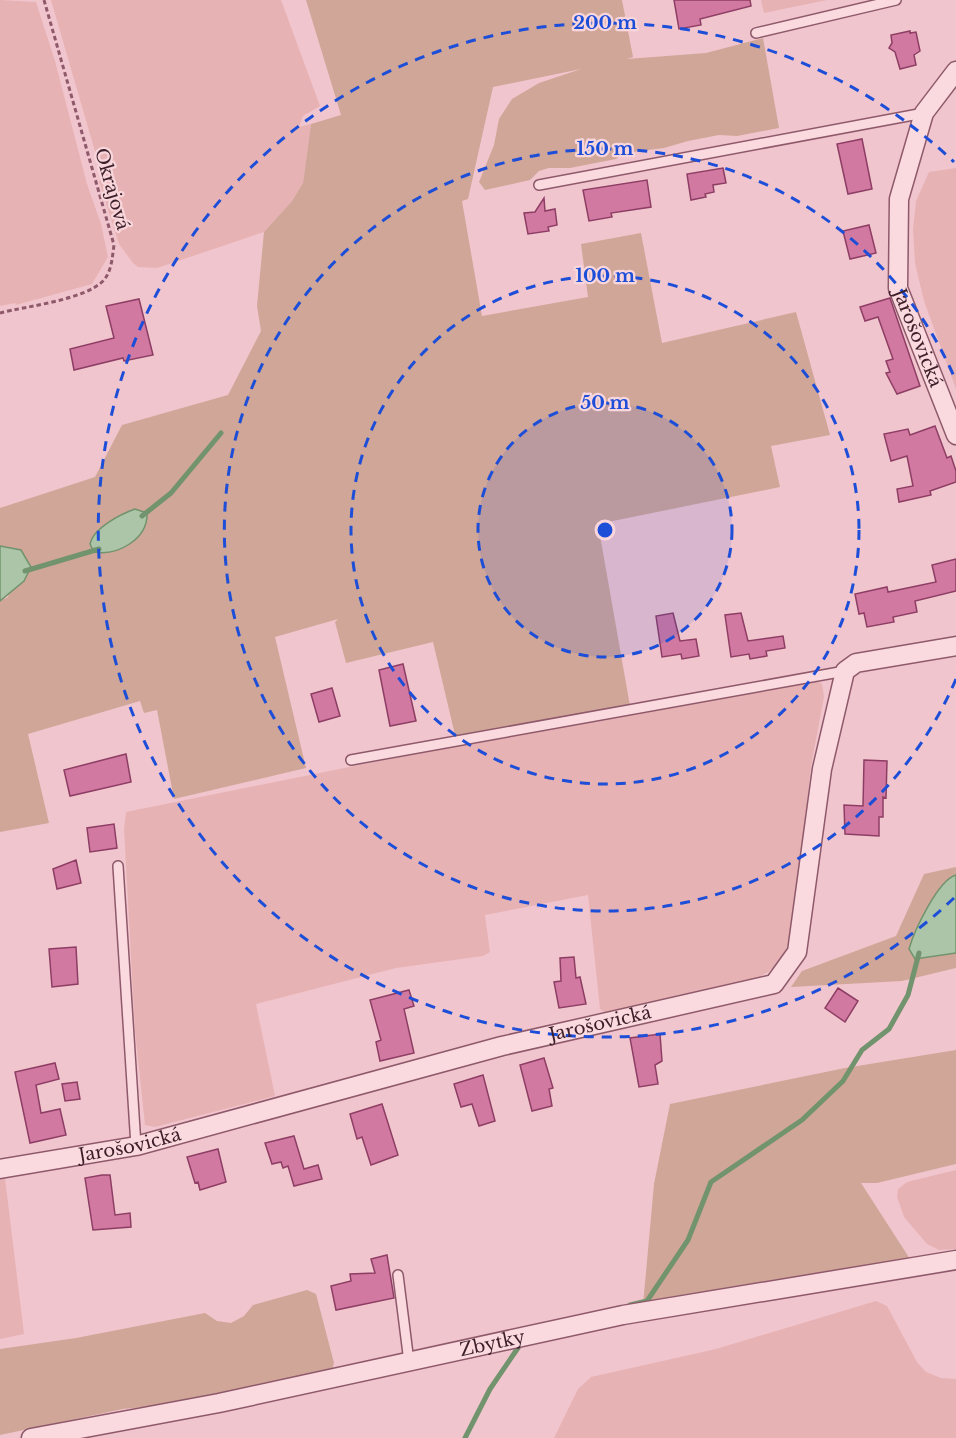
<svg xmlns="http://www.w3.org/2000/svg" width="956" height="1438" viewBox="0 0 956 1438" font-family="'Libre Baskerville',serif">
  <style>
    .farmland { fill: #e7b2b4 }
    .green { fill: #d0a698 }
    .water { fill: #acc4a7; stroke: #71936d; stroke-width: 1.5 }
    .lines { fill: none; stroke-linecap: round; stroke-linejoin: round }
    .stream { stroke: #71936d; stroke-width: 5 }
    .building { fill: #d179a1; stroke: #8e3e64; stroke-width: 1.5 }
    .lane-casing { stroke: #8e5a6b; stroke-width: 12 }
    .street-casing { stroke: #8e5a6b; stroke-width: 21 }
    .path { stroke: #8e5a6b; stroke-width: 3; stroke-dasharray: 4.5 3; stroke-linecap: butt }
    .lane { stroke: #fbdadf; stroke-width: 9 }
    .street { stroke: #fbdadf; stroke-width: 18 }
    .ring { fill: none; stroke: #1d4ed8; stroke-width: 3; stroke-dasharray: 10 8 }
    .labels { text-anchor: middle; stroke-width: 4.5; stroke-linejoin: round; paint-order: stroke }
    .street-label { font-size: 18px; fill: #3d1f2a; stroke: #f8d6db }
    .centre { fill: #1d4ed8; stroke: #f8d6db; stroke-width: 3 }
    .ring-label { font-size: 18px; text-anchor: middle; font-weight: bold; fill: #1d4ed8; stroke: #f8d6db; stroke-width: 4.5; stroke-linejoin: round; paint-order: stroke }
  </style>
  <rect width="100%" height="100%" fill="#f1c5cd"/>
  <path class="farmland" d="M 0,0 L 36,2 L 55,61 L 87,184 L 101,224 L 108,257 L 92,284 L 16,305 L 15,303 L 0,306 Z
    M 51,0 L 281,0 L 320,106 L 303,116 L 299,127 L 311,124 L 303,183 L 292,201 L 264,232 L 157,268 L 138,267 L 133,263 L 119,244 L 99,181 L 103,179 Z
    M 761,0 L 827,0 L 764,13 Z
    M 956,168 L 956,389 L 924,301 L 915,263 L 913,230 L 916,201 L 929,172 Z
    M 815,680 L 822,684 L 824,697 L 811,766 L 795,915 L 789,944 L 778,963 L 768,972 L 750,982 L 606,1013 L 600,1009 L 588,895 L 485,915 L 490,952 L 483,956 L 396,968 L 256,1004 L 275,1096 L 155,1127 L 145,1125 L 135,1031 L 124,829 L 126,812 L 538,729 Z
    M 956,1170 L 956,1249 L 939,1250 L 927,1244 L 904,1217 L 897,1197 L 898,1189 L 907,1182 Z
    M 5,1178 L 24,1334 L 0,1339 L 0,1179 Z
    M 876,1301 L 887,1306 L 917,1362 L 926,1372 L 941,1378 L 956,1379 L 956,1438 L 554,1438 L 578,1389 L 591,1377 L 716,1349 Z"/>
  <path class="green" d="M 306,0 L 622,0 L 633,57 L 627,59 L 706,53 L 763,38 L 779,128 L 737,136 L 719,135 L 688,141 L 664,148 L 624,153 L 616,159 L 570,168 L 549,168 L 539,171 L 530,180 L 485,190 L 479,182 L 494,145 L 499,119 L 512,99 L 539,83 L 581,69 L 493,87 L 468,199 L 462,201 L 482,316 L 588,297 L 581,244 L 641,233 L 662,343 L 796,312 L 830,435 L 771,446 L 780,487 L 598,524 L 630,706 L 456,739 L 433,642 L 346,663 L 335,622 L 338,619 L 275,637 L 306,768 L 174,799 L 157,710 L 144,713 L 140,701 L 28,734 L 49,823 L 0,832 L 0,601 L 8,597 L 21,550 L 0,546 L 0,508 L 95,477 L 122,425 L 228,395 L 261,331 L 257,306 L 264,232 L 292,201 L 303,183 L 311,124 L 341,115 Z
    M 956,867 L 956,968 L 902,981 L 791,987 L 802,971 L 896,936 L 924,874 Z
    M 956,1050 L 956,1164 L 877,1183 L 861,1183 L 910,1259 L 643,1305 L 654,1184 L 670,1104 L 845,1068 Z
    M 307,1290 L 316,1294 L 334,1363 L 332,1370 L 173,1404 L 123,1409 L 0,1435 L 0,1349 L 76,1338 L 205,1313 L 217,1321 L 231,1323 L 244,1316 L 253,1305 Z"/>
  <path class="water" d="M 135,509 L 147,513 C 148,539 118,556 94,552 L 90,544 C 93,528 121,514 135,509 Z
    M 0,546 L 21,550 L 31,567 L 24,581 L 0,601 Z
    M 956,875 L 956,953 L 915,959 L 909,949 C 914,931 938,880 956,875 Z"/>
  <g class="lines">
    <path class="stream" d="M 142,516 L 171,493 L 221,433
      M 25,571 L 99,549
      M 630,1305 L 647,1301 L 688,1240 L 711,1182 L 802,1120 L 843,1081 L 862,1050 L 889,1029 L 908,995 L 919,953
      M 465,1438 L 490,1389 L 522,1342"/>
  </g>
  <path class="building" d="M 674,0 L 750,0 L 751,6 L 700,19 L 701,25 L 679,29 Z
    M 910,31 L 910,33 L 916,32 L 920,51 L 914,55 L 916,65 L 900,69 L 895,52 L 889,48 L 892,43 L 891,35 Z
    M 862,139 L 872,189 L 848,194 L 837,144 Z
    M 723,168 L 726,183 L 713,185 L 714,192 L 705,194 L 706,197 L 691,200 L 687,174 Z
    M 647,180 L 651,207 L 611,213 L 612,217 L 589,221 L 583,190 Z
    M 544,198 L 545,211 L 555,209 L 557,225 L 548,227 L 549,231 L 528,234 L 524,213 L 535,212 Z
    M 869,225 L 876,253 L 850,259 L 843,231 Z
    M 890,298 L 920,386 L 897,394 L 886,373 L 890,372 L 886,361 L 893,359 L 878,317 L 865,321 L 860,307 Z
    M 139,299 L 153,355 L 124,361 L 123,358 L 74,370 L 70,349 L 114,338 L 106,306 Z
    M 935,426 L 947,458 L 951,456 L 956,471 L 956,482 L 930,491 L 931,495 L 899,502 L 897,489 L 913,486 L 907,456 L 891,461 L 884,434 L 908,429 L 910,435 Z
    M 956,559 L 956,591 L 915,601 L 917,612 L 893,617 L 894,622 L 867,627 L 864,613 L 859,614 L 855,594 L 887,587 L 888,592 L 936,582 L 932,565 Z
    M 673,613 L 680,641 L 696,639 L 699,656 L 682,659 L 681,654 L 662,657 L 656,616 Z
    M 741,613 L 748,641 L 783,636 L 785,648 L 766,651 L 767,656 L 750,659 L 749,654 L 731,657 L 725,615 Z
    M 403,664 L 416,721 L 390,726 L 379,670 Z
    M 332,688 L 340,716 L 319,722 L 311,694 Z
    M 126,754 L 131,782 L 70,796 L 64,770 Z
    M 864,760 L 887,761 L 886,798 L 883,797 L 883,817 L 879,817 L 879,836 L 845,834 L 844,805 L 863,806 Z
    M 114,824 L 117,848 L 90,852 L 87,828 Z
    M 76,860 L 81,883 L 57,889 L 53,869 Z
    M 76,947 L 78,984 L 52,987 L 49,949 Z
    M 574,957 L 576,978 L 580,977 L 586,1004 L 559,1008 L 554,982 L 561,981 L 560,958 Z
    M 838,988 L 858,1001 L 845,1022 L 825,1008 Z
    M 409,990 L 414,1006 L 404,1009 L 414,1053 L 380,1061 L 376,1042 L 381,1040 L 370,1000 Z
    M 660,1034 L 662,1061 L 655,1065 L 658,1084 L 639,1087 L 630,1038 Z
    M 544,1058 L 553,1088 L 549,1089 L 552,1106 L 532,1111 L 520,1065 Z
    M 55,1063 L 59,1079 L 36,1085 L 41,1113 L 60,1109 L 66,1135 L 30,1143 L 15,1072 Z
    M 483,1075 L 495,1121 L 479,1126 L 472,1104 L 461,1107 L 454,1084 Z
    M 77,1082 L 80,1099 L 65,1101 L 62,1084 Z
    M 382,1104 L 398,1155 L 371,1165 L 362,1137 L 357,1139 L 350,1114 Z
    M 294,1136 L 304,1169 L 318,1165 L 322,1179 L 294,1186 L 288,1166 L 283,1168 L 281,1162 L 272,1164 L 265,1143 Z
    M 218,1149 L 226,1182 L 200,1190 L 198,1182 L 195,1183 L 187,1157 Z
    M 102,1175 L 110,1175 L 115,1215 L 130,1213 L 131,1227 L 93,1230 L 85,1178 Z
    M 387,1255 L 394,1298 L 336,1310 L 331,1286 L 351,1281 L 350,1274 L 375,1273 L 371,1259 Z"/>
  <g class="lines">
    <defs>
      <path id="lane" d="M 756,33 L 896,0
        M 539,185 L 924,113
        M 351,760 L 845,671
        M 118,866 L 136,1146
        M 398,1275 L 409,1362"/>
      <g id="street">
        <path id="s1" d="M 956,71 L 924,113 L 899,199 L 898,288 L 956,435"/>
        <path id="s2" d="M 0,1169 L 136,1146 L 502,1046 L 774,984 L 797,952 L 822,769 L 845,671 L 856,663 L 956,646"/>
        <path id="s3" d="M 31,1438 L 219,1403 L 623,1315 L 956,1260"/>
      </g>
    </defs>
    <use href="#lane" class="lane-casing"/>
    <use href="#street" class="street-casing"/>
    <path class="path" d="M 0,313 C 27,306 84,300 103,281 C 112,271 112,258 114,245 L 44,0"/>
    <use href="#lane" class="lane"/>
    <use href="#street" class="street"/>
  </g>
  <circle cx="605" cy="530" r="127" fill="#1d4ed8" fill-opacity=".12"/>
  <g class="ring">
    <circle cx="605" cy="530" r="127"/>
    <circle cx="605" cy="530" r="254"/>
    <path d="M956 679A381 381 0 1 1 956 381"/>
    <path d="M954 898A507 507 0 1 1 954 162"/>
  </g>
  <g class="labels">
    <g class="street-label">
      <text transform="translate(112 189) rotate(74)" y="6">Okrajová</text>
      <text dy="6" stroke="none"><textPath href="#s1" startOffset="285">Jarošovická</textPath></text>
      <text dy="6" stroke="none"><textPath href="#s2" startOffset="618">Jarošovická</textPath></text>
      <text dy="6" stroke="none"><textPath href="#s2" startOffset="132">Jarošovická</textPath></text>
      <text dy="6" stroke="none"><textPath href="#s3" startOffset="471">Zbytky</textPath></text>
    </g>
  </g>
  <circle cx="605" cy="530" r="9" class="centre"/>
  <g class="ring-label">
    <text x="605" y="29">200 m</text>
    <text x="605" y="155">150 m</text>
    <text x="605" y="282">100 m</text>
    <text x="605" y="409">50 m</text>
  </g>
</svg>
